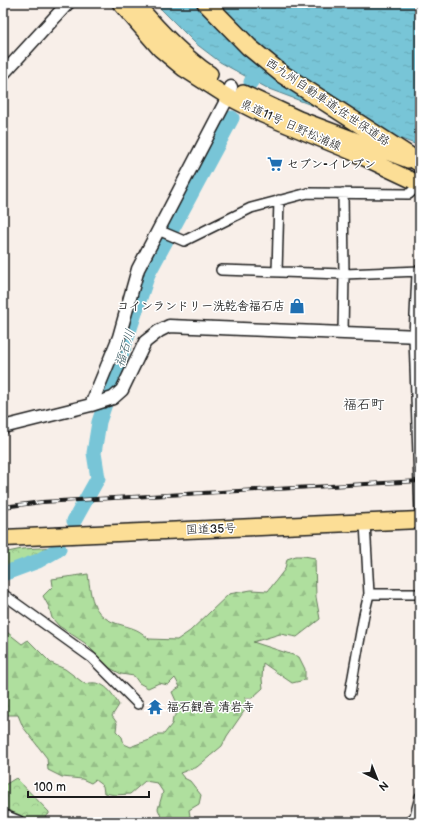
<svg xmlns="http://www.w3.org/2000/svg" width="423" height="825" viewBox="0 0 423 825" font-family="'Balsamiq Sans','Klee One',sans-serif">
  <style>
    .forest { fill: url(#forest-firs); stroke: #667e5d }
    .park { fill: url(#park-crowns); stroke: #667e5d }
    .water { fill: url(#water-ripples); stroke: #53818c }
    .lines { fill: none; stroke-linecap: round; stroke-linejoin: round }
    .river { stroke: #78c5d7; stroke-width: 15 }
    .minor-casing { stroke: #1c1c1c; stroke-width: 12 }
    .tertiary-casing { stroke: #1c1c1c; stroke-width: 15 }
    .primary-casing { stroke: #1c1c1c; stroke-width: 18 }
    .trunk-casing { stroke: #1c1c1c; stroke-width: 19 }
    .motorway-casing { stroke: #1c1c1c; stroke-width: 20 }
    .minor { stroke: #fff; stroke-width: 9 }
    .tertiary { stroke: #fff; stroke-width: 12 }
    .primary { stroke: #fcde96; stroke-width: 15 }
    .trunk { stroke: #fcde96; stroke-width: 16 }
    .motorway { stroke: #fcde96; stroke-width: 17 }
    .rail-casing { stroke: #1c1c1c; stroke-width: 4 }
    .rail { stroke: #fff; stroke-width: 2.5; stroke-dasharray: 8; stroke-linecap: butt }
    .labels { text-anchor: middle; stroke-width: 3; stroke-linejoin: round; paint-order: stroke }
    .street-label { font-size: 12px; fill: #1c1c1c; stroke: #fff }
    .poi-label { font-size: 12px; font-weight: bold; fill: #1c1c1c; stroke: #fff; text-anchor: start }
    .water-label { font-size: 13px; font-style: italic; fill: #416067; stroke: #fff }
    .quarter-label { font-size: 14px; fill: #1c1c1c; stroke: #fff }
  </style>
  <defs>
    <pattern id="forest-firs" width="22" height="20" patternUnits="userSpaceOnUse"><rect width="22" height="20" fill="#afdf9e"/><path d="M5 1l3.5 6h-7zM16 11l3.5 6h-7z" fill="#96bf88"/></pattern>
    <pattern id="park-crowns" width="20" height="18" patternUnits="userSpaceOnUse"><rect width="20" height="18" fill="#afdf9e"/><path d="M2 6a3 3 0 1 1 6 0M12 15a3 3 0 1 1 6 0" fill="none" stroke="#96bf88"/></pattern>
    <pattern id="water-ripples" width="26" height="14" patternUnits="userSpaceOnUse"><rect width="26" height="14" fill="#78c5d7"/><path d="M2 4q2-2 4 0t4 0M15 11q2-2 4 0t4 0" fill="none" stroke="#67a9b8"/></pattern>
  </defs>
  <rect width="100%" height="100%" fill="#f8efe9"/>
  <filter id="ink" filterUnits="userSpaceOnUse"><feTurbulence type="fractalNoise" baseFrequency=".025" numOctaves="2"/><feDisplacementMap in="SourceGraphic" scale="8" xChannelSelector="R" yChannelSelector="G"/><feConvolveMatrix kernelMatrix="1 2 1 2 8 2 1 2 1" color-interpolation-filters="sRGB"/></filter>
  <g filter="url(#ink)">
    <path class="forest" d="M 296,556 L 304,556 L 315,558 L 316,597 L 320,619 L 297,637 L 280,634 L 253,642 L 299,657 L 305,669 L 305,680 L 292,683 L 263,663 L 262,679 L 263,688 L 252,698 L 245,698 L 247,707 L 227,736 L 222,746 L 197,767 L 180,773 L 184,778 L 190,781 L 201,795 L 199,804 L 189,810 L 191,822 L 163,821 L 158,809 L 163,792 L 157,783 L 145,781 L 130,794 L 115,795 L 104,793 L 103,786 L 95,780 L 91,783 L 82,779 L 62,777 L 48,770 L 47,758 L 23,727 L 18,715 L 8,715 L 3,713 L 3,629 L 22,644 L 28,640 L 51,663 L 65,669 L 85,684 C 103,679 111,691 119,705 L 112,716 L 117,723 L 116,731 L 122,737 L 124,744 L 131,747 C 139,742 152,742 158,734 L 164,734 L 172,724 L 173,718 L 177,713 L 177,703 L 172,692 L 180,687 L 175,678 L 168,685 L 159,683 L 148,688 L 139,683 L 134,676 L 121,674 L 110,668 L 85,643 L 59,626 L 52,618 L 49,607 L 43,596 L 53,586 L 52,579 L 88,574 C 91,600 93,618 122,625 C 135,629 138,629 149,639 L 177,640 L 190,631 L 229,594 L 251,590 L 268,591 L 285,569 L 287,559 Z"/>
    <path class="park" d="M 57,547 L 56,551 L 3,571 L 3,553 L 22,549 Z
      M 16,778 L 49,812 L 49,814 L 39,822 L 32,822 L 3,813 L 3,786 Z"/>
    <path class="water" d="M 155,3 L 420,3 L 420,146 L 269,89 L 245,76 L 220,62 L 195,43 Z"/>
    <g class="lines">
      <path class="river" d="M 251,82 L 252,80
        M 74,521 L 98,478 L 94,453 L 99,422 L 148,274 L 232,118
        M 3,574 L 38,561 L 59,549"/>
      <defs>
        <path id="minor" d="M 158,230 L 184,241 L 251,208 L 308,193 L 409,194 L 420,184
          M 221,270 L 344,274 L 420,271
          M 277,272 L 279,200
          M 420,272 L 417,274 L 414,336 L 420,515
          M 343,333 L 344,274 L 343,193
          M 3,594 L 92,658 L 138,704
          M 369,594 L 420,594
          M 350,693 L 364,615 L 369,594 L 365,523
          M 410,822 L 415,816 L 420,797"/>
        <path id="tertiary" d="M 3,74 L 68,3
          M 91,405 L 119,337 L 138,269 L 228,97 L 231,87
          M 3,427 L 91,405 L 113,398 L 122,390 L 145,342 L 159,331 L 169,326 L 420,336
          M 3,816 L 18,822"/>
        <path id="primary" d="M 120,3 L 160,49 L 184,69 L 228,97 L 263,115 L 352,152 L 420,184
          M 136,3 C 158,29 182,55 210,74
          M 243,93 L 299,119 L 408,160"/>
        <path id="trunk" d="M 3,538 L 420,520"/>
        <path id="motorway" d="M 206,3 L 249,47 L 282,74 L 420,163"/>
      </defs>
      <use href="#minor" class="minor-casing"/>
      <use href="#tertiary" class="tertiary-casing"/>
      <use href="#primary" class="primary-casing"/>
      <use href="#trunk" class="trunk-casing"/>
      <use href="#motorway" class="motorway-casing"/>
      <use href="#minor" class="minor"/>
      <use href="#tertiary" class="tertiary"/>
      <use href="#primary" class="primary"/>
      <use href="#trunk" class="trunk"/>
      <use href="#motorway" class="motorway"/>
      <defs>
        <path id="rail" d="M 3,507 L 42,502 L 420,481"/>
      </defs>
      <use href="#rail" class="rail-casing"/>
      <use href="#rail" class="rail"/>
    </g>
  </g>
  <defs>
    <symbol id="supermarket-bare" viewBox="-9 -9 18 18"><path d="M-6-5.5h2.5l.6 2H6L4.5 2H-2.5L-4.4-4H-6ZM-1.5 3.2a1.3 1.3 0 1 0 .1 0ZM3 3.2a1.3 1.3 0 1 0 .1 0Z" fill="#1f6fb2" stroke="#fff" stroke-width="2.5" paint-order="stroke"/></symbol>
    <symbol id="shop-bare" viewBox="-9 -9 18 18"><path d="M-5-2.5h2.3a2.7 3.5 0 0 1 5.4 0H5L5.5 6h-11ZM-1.5-2.5h3a1.5 2.3 0 0 0-3 0Z" fill="#1f6fb2" stroke="#fff" stroke-width="2.5" paint-order="stroke"/></symbol>
    <symbol id="temple-bare" viewBox="-9 -9 18 18"><path d="M0-6L5-2H3V0L6.5 2.5H4V6H1.5V3h-3V6H-4V2.5H-6.5L-3 0V-2H-5Z" fill="#1f6fb2" stroke="#fff" stroke-width="2.5" paint-order="stroke"/></symbol>
  </defs>
  <g fill-rule="evenodd">
    <use href="#supermarket-bare" x="264" y="153" width="22" height="22"/>
    <use href="#shop-bare" x="286" y="295" width="22" height="22"/>
    <use href="#temple-bare" x="144" y="696" width="22" height="22"/>
  </g>
  <g class="labels">
    <g class="street-label">
      <text transform="translate(328 102) rotate(34)" y="4">西九州自動車道;佐世保道路</text>
      <text transform="translate(291 125) rotate(24)" y="4">県道11号 日野松浦線</text>
      <text transform="translate(211 529) rotate(-2)" y="4">国道35号</text>
    </g>
    <g class="poi-label">
      <text x="287" y="168">セブン-イレブン</text>
      <text x="285" y="310" text-anchor="end">コインランドリー洗乾舎福石店</text>
      <text x="167" y="711">福石観音 清岩寺</text>
    </g>
    <g class="water-label">
      <text transform="translate(124 348) rotate(-72)" y="5">福石川</text>
    </g>
    <g class="quarter-label">
      <text x="364" y="409">福石町</text>
    </g>
  </g>
  <rect width="423" height="825" fill="none" stroke="#fff" stroke-width="16"/>
  <rect x="8" y="8" width="407" height="809" fill="none" stroke="#1c1c1c" stroke-width="1.5" filter="url(#ink)"/>
  <g transform="translate(377 779) rotate(137)" stroke="#ffffff" stroke-width="3" paint-order="stroke">
  <path d="M0-3L7 15L0 10L-7 15Z" fill="#1c1c1c"/>
  <text y="-6" font-size="11" font-weight="bold" text-anchor="middle" fill="#1c1c1c">N</text>
  </g>
  <path d="M28 791v6h121v-6" fill="none" stroke="#1c1c1c" stroke-width="2"/>
  <text x="34" y="791" font-size="12" fill="#1c1c1c" stroke="#ffffff" stroke-width="3" paint-order="stroke">100 m</text>
</svg>
